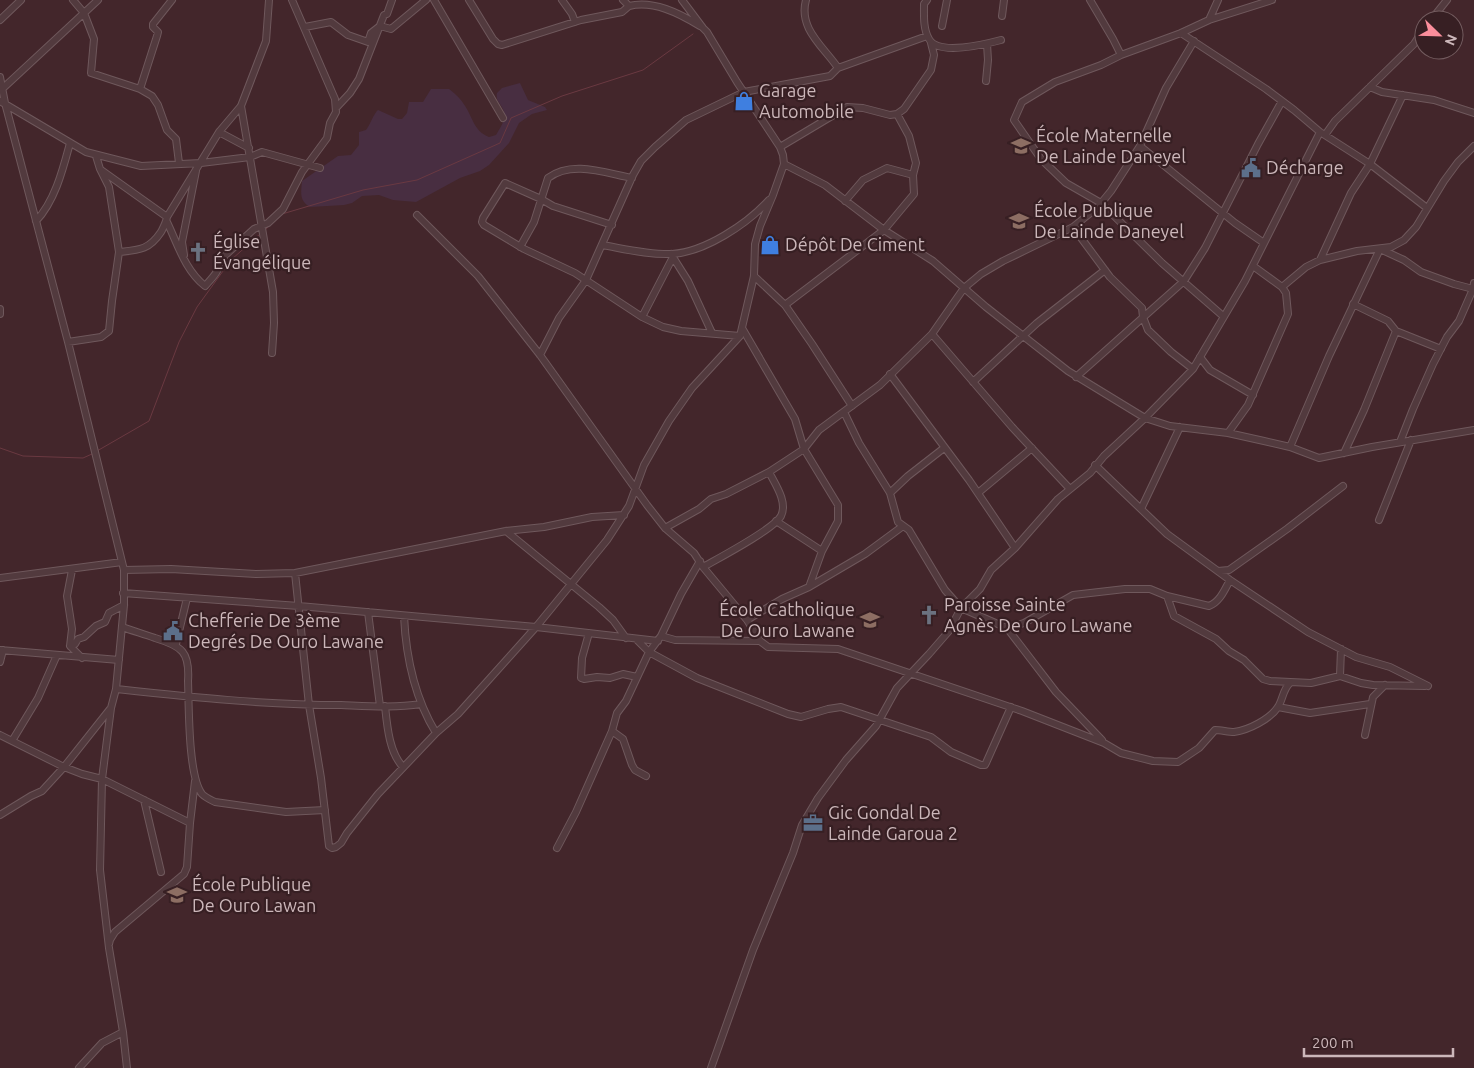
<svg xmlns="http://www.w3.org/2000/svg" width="1474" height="1068" viewBox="0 0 1474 1068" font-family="Ubuntu,sans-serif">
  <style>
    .green { fill: #482e41 }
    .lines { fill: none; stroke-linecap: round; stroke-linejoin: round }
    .stream { stroke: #6a3941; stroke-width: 1 }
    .minor-casing { stroke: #6f585c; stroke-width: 8 }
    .minor { stroke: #523a3e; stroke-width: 6 }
    .labels { text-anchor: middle; stroke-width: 4.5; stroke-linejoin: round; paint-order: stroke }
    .poi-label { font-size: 18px; fill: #ccb7ba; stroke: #371f23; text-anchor: start }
  </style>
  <rect width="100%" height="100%" fill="#43262b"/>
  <path class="green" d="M 520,83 L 528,100 L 545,107 L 547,110 L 532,114 L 519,123 L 509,143 L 489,165 L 480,171 L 460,178 L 416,202 L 393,200 L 379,195 L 362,196 L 352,203 L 344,205 L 310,207 C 299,201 301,192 302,181 L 338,156 L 351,155 L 359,145 L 359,132 L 366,130 C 370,125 374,113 378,110 L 398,119 L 402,119 L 407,113 L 409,102 L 423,102 L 431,89 L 449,89 C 452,91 461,99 463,103 C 473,116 473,131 489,137 L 496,135 C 500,128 506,120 504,112 C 502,104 495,102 497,93 L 502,88 Z"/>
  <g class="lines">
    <path class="stream" d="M 265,230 L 282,214 L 363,190 L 417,180 L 500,143 L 511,118 L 562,96 L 643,70 L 693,34
      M 0,448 L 23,456 L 83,458 L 92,454
      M 97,451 L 149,421 L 179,342 L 197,307 L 231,260 L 260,234"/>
    <defs>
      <path id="minor" d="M 73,0 L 84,13 L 94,39 L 91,73 L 140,89 L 152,96 L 158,105 L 167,130 L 176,139 L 179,163
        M 434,0 L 503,118
        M 469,0 L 493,39 L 498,44 L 502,45 L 581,20 L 622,12 L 629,6
        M 562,0 L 572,14 L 575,22
        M 623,0 L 629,6 C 653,0 679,13 700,26
        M 806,0 C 798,29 824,47 838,68
        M 927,0 L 924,4 C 924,15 923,29 929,39 C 938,56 986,44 1001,40
        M 1090,0 L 1113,39 L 1121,55
        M 1002,16 L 1004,0
        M 0,20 L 21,0
        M 1209,20 L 1218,0
        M 1431,20 L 1447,0
        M 942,26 L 947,0
        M 305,27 L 331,22 L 348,35 L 368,42 L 371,33 L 380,26 L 391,29 L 426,0
        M 1181,33 L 1266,89 L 1294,110 L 1320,132 L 1370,164 L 1427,208
        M 0,77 L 5,103 L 68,342 L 124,570 L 124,605 L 116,689 L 111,708 L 102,779 L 100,870 L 109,948 L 123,1032 L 127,1068
        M 986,81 L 988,60 L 987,44
        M 1370,87 L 1382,92 L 1434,100 L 1474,113
        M 140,89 L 157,36 L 158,32 L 153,27 L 153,24 L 172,0
        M 1,90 L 98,0
        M 0,101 L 86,152 L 141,166 L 201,163 L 250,157 L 262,152 L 320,168
        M 241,106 L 273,292 L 274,323 L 272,353
        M 336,108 L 350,93 L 359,79 L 384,15 L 387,14 L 392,0
        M 219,132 L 249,148
        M 1325,135 L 1335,121 L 1414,44 L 1424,28
        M 1140,146 L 1235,223 L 1264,243
        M 780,147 L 847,107 L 863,108 L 890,115 L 897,114 L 904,109 L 931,70 L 934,55 L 931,43
        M 784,164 L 825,185 L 884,230 L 933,261 L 986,307 L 1068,371 L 1145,418 L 1170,426 L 1228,433 L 1264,441 L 1290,447 L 1319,458 L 1372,447 L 1474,430
        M 101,170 L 167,217
        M 845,201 L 863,180 L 887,168 L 913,175
        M 417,215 L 478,276 L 540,355 L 647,505 L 665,528 L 694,553 L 703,567 L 747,620 L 760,641 L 768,647 L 838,649 L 1022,711 L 1104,743 L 1121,753 L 1153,761 L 1178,762 L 1199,748 L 1215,730 C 1221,730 1228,732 1234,732 C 1249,730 1270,719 1278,707 C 1283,699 1283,689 1290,683
        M 36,221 C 55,201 63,169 70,143
        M 167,222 C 178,245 185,270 205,286 C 212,278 220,271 220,260 L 254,229 L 268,223 L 283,209 L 302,172 L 327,138 L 330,123 L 336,112 L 335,99 L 292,0
        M 612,225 L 553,206 L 541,199 L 505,183 L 483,218 L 482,222 L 484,225 L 524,249 L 575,273 L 642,317 L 663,327 L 681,331 L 740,336
        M 1073,227 L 1110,277 L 1142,308 L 1143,317 L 1148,330 L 1171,352 L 1193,369
        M 602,245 C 625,249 649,255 672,254 C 705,252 747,224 769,200
        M 520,247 L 534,222 L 548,178 C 572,160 605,173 632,178
        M 1380,249 L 1404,260 L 1421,272 L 1454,284 L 1473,289 L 1474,283
        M 119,252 C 139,250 149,250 161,232 C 164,226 166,223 167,217 L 219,132 L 241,106 L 266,41 L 269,0
        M 671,254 L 688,281 L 712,333
        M 184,255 L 182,242 L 196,171
        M 1320,260 L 1351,193 L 1370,164 L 1403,95
        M 754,276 L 785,305 L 812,344 L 852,406
        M 1282,287 L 1306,267 L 1320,260 L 1357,251 L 1391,247 L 1404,240 L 1416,227 L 1444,181 L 1458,162 L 1474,146
        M 1353,304 L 1388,321 L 1396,331 L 1441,349
        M 785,305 L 884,230 L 914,194 L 913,175 L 916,163 L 909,136 L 897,114
        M 0,309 L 0,314
        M 1223,316 L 1162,263 L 1101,203 L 1066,183 L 1041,159 L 1014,120 L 1022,102 L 1055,82 L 1101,65 L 1121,55 L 1181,33 L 1209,20 L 1272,0
        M 642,317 L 673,257
        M 742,328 L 795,419 L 804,449 L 838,505 L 838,521 L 822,551 L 809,587 L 782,599 L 747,620
        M 932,334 L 1012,427 L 1070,489
        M 68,342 L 101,337 L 109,331 L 112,301 L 119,252 L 109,187 L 100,169 L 96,156
        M 540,355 L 559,318 L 586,280 L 633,175 L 641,161 L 655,147 L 686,120 L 744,92 L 830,76 L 838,68 L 927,36
        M 1200,357 L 1210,370 L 1253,395
        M 890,374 L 969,480 L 1015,548
        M 1076,377 L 1184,281 L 1205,248 L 1258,144 L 1282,101
        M 973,382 L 1037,323 L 1105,270
        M 844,412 L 859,443 L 890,493 L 898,522 L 909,530 L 945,590 L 961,608 L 1007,628 L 1056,692 L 1102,740
        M 1228,433 L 1248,405 L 1288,314 L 1286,293 L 1282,287 L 1253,266
        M 1400,442 L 1413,409 L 1433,364 L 1447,337 L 1459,321 L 1473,289
        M 1290,447 L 1329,356 L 1380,249
        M 1344,453 L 1364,410 L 1396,331
        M 1095,465 L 1167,534 L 1230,580 L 1308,632 L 1356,657 L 1390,667 L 1428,686
        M 890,493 L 908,476 L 944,448
        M 978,493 L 1032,448
        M 1141,509 L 1180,427
        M 1379,520 L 1411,440
        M 776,521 L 822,551
        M 665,528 L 699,509 L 711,499 L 726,494 L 769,472 L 804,449 L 819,430 L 880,385 L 932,334 L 964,288 L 981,274 L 1003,261 L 1073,227 L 1098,207 L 1111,191 L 1140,146 L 1166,88 L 1194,41
        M 506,531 L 599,607 L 613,620 L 626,638
        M 703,567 C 719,558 774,529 781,516 C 788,502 775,484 769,472
        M 72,570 L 67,596 L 72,629 L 70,646 L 82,658
        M 124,570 L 171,569 L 256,574 L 295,573 L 506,531 L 544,527 L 592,517 L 624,515
        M 1218,571 L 1229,570 L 1287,529 L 1343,486
        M 295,573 L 309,705 L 321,778 L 329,846 L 332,848 L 336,847 L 341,843 L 347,833 L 378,794 L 436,733 L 458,714 L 536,627 L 607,540 L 629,506 L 644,465 L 669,421 L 692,388 L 740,336 L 754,276 L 755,244 L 760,226 L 773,195 L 784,164 L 783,155 L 780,147 L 737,82 L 707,32 L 703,28 L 682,0
        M 0,578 L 122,562
        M 809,587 L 865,554 L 903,526
        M 123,593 L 299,606 L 536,627 L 658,641
        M 1167,596 L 1174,616 L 1216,639 L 1229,651 L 1244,660 L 1263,679 L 1270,681 L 1311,683 L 1340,676 L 1361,683 L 1373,685 L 1425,686
        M 368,612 L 380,706
        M 404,616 C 406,658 414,697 436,733
        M 122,627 C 133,631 144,634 155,638 C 182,646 190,652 188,681 C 189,706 188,776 202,794 C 206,798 211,800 215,802 L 286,812 L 325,810
        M 1007,628 L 1024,623 L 1073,595 L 1125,589 L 1150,589 L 1167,596 L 1209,606 C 1220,602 1225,589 1230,580
        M 589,633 L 582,658 L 581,678 L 584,679 L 597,677 L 610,678 L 623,674 L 637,677
        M 661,636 L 675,640 L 760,641
        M 636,639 L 649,652 L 697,678 L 788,714 L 801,717 L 828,709 L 841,707 L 931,737 L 951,752 L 981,765 L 985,765 L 986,763 L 1011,707
        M 176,644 L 187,598
        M 70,646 L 75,644 L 78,639 L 84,637 L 96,626 L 105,622 L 109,613 L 124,605
        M 0,650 L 119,660
        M 0,662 L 3,650
        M 1340,676 L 1341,649
        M 116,689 C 191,697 265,705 341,705 C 367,706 395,708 421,704
        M 385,706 C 387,725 389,752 403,767
        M 1278,707 L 1310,713 L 1370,704
        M 612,731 L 623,739 L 632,765 L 635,770 L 646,776
        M 0,735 L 64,767 L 82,774 L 102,779 L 190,823 L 187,867 L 184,874 L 115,932 L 110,940 L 109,944
        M 1365,735 L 1373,697 L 1385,685
        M 12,741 L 38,698 L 57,655
        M 144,800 L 161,872
        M 0,815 L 31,796 L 42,791 L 64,767 L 110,709
        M 190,823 L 195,781
        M 557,848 L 576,812 L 612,731 L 617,713 L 626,701 L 649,652 L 661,636 L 681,594 L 700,561
        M 79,1068 L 102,1043 L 123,1032
        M 711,1068 L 753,950 L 793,853 L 802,825 L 818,798 L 846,760 L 876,726 L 897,688 L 929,654 L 949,631 L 961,608 L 980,589 L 991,570 L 1015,548 L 1058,499 L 1090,473 L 1104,456 L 1145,418 L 1193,369 L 1245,281 L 1320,132"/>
    </defs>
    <use href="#minor" class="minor-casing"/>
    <use href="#minor" class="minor"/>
  </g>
  <defs>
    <symbol id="shop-bare" viewBox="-9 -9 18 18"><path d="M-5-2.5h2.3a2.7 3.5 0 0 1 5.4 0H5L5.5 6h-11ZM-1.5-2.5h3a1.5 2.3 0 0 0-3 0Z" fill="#3f7fe0" stroke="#371f23" stroke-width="2.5" paint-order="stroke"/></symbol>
    <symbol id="school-bare" viewBox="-9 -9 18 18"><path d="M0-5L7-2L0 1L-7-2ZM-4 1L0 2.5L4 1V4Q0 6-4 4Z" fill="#8d6e63" stroke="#371f23" stroke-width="2.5" paint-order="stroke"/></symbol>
    <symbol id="civic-bare" viewBox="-9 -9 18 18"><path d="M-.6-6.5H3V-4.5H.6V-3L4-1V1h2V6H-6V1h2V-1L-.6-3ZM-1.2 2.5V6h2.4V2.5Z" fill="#5c6f8a" stroke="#371f23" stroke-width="2.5" paint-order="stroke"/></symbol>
    <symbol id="church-bare" viewBox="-9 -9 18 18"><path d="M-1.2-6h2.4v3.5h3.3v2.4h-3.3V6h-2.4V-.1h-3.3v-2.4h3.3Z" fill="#6b7280" stroke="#371f23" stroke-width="2.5" paint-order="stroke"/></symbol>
    <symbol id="office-bare" viewBox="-9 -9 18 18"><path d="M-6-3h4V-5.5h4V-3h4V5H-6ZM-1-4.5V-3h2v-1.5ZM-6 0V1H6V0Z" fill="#5c6f8a" stroke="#371f23" stroke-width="2.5" paint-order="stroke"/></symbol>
  </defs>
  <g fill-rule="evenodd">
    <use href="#shop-bare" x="730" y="87" width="28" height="28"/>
    <use href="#school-bare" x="1007" y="132" width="28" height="28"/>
    <use href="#civic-bare" x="1237" y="154" width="28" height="28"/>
    <use href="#school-bare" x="1005" y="207" width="28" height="28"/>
    <use href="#shop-bare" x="756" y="231" width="28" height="28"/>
    <use href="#church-bare" x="184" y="238" width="28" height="28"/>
    <use href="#church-bare" x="915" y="601" width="28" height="28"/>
    <use href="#school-bare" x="856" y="606" width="28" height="28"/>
    <use href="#civic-bare" x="159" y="617" width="28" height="28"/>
    <use href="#office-bare" x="799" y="809" width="28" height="28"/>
    <use href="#school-bare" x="163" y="881" width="28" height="28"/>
  </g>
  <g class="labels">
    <g class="poi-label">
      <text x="759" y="97">Garage<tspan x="759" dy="21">Automobile</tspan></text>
      <text x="1036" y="142">École Maternelle<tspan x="1036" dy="21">De Lainde Daneyel</tspan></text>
      <text x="1266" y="174">Décharge</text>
      <text x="1034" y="217">École Publique<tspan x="1034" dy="21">De Lainde Daneyel</tspan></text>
      <text x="213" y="248">Église<tspan x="213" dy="21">Évangélique</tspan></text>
      <text x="785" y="251">Dépôt De Ciment</text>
      <text x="944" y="611">Paroisse Sainte<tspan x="944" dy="21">Agnès De Ouro Lawane</tspan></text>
      <text x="855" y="616" text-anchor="end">École Catholique<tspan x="855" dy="21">De Ouro Lawane</tspan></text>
      <text x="188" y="627">Chefferie De 3ème<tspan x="188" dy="21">Degrés De Ouro Lawane</tspan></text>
      <text x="828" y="819">Gic Gondal De<tspan x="828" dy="21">Lainde Garoua 2</tspan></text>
      <text x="192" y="891">École Publique<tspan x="192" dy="21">De Ouro Lawan</tspan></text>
    </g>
  </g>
  <g transform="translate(1439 35) rotate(113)"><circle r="24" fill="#371f23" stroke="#735c5f"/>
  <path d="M0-4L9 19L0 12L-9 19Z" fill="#fb8e9c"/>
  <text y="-8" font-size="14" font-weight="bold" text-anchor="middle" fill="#ccb7ba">N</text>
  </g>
  <path d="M1304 1048v8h149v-8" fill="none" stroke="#ccb7ba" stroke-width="2.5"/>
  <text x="1312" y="1048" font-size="15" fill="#ccb7ba" stroke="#371f23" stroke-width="4" paint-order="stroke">200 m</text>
</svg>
